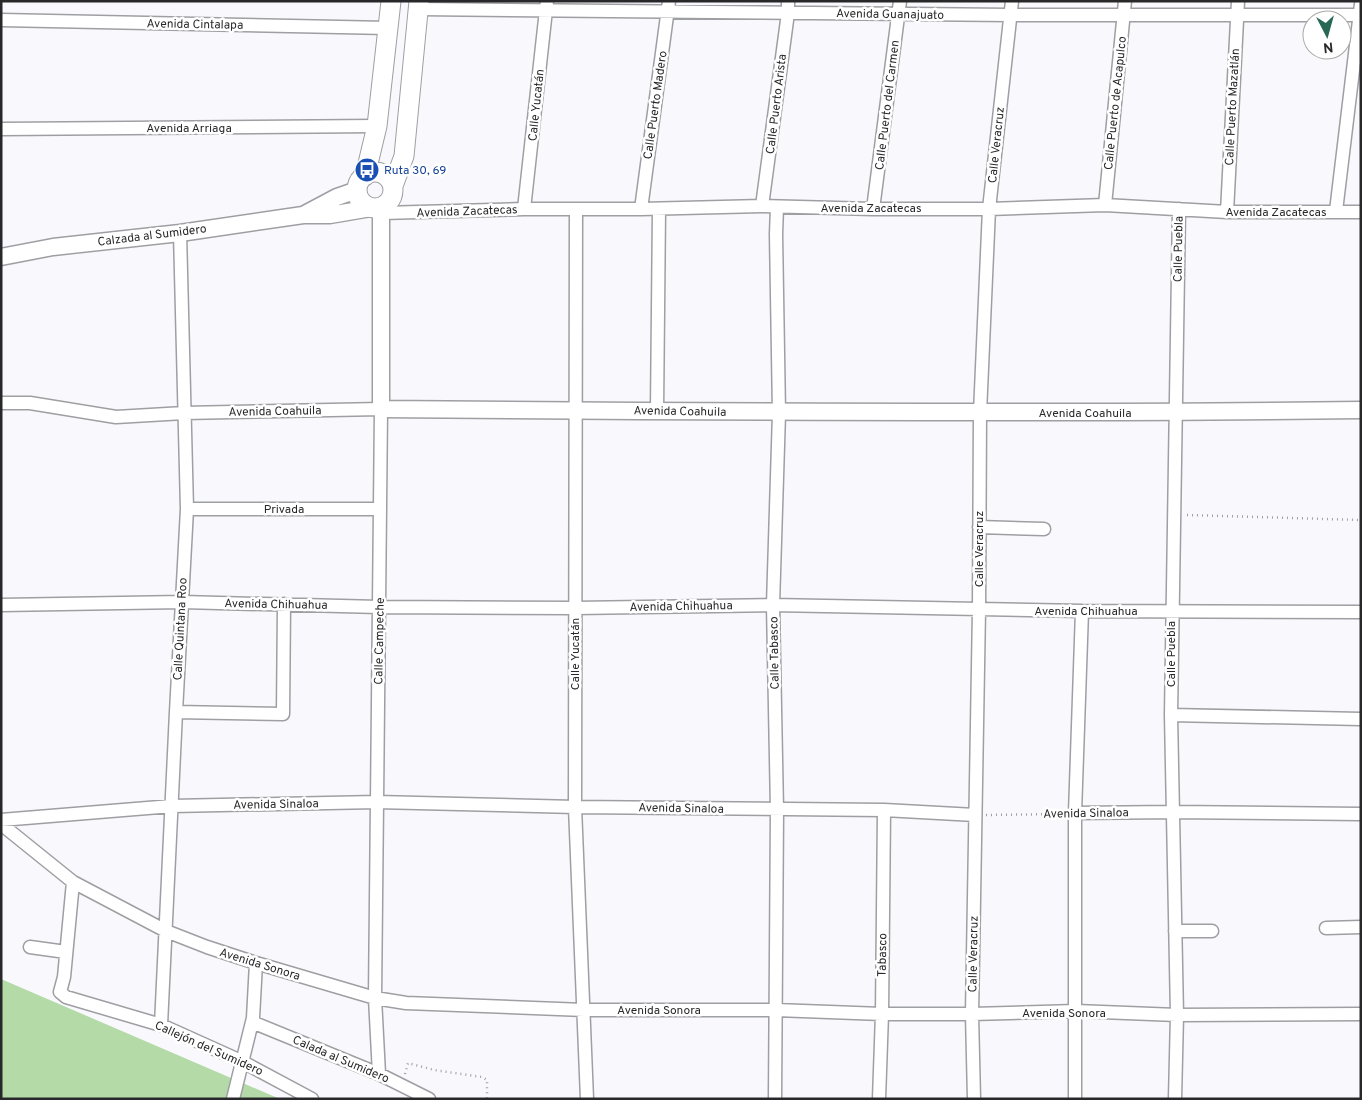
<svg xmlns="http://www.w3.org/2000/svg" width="1362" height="1100" viewBox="0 0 1362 1100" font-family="Overpass,sans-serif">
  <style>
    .green { fill: #b4daa7 }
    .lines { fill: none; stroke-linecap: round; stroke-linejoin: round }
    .minor-casing { stroke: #9e9fa2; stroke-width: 15 }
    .tertiary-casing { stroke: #9e9fa2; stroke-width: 19 }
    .secondary-casing { stroke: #9e9fa2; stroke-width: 21 }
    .path { stroke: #9f9fa2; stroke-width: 2.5; stroke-dasharray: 1 4; stroke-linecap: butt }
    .minor { stroke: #fff; stroke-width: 12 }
    .tertiary { stroke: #fff; stroke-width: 16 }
    .secondary { stroke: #fff; stroke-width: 19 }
    .labels { text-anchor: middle; stroke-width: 5; stroke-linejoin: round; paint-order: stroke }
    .street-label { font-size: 12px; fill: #28282a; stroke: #fff }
    .transit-label { font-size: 12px; fill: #164399; stroke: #fff; text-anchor: start }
  </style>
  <rect width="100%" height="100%" fill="#f9f9fd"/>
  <path class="green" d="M 1,979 L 280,1099 L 1,1099 Z"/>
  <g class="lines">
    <defs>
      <path id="minor" d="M 419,9 L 1010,15 L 1361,15
        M 1,20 L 388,28
        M 1,129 L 377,126
        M 1105,205 L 1125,1
        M 762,206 L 788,13 L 788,1
        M 524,209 L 547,1
        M 576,209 L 575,807 L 587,1099
        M 641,209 L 669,1
        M 873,209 L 900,1
        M 1336,211 L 1361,4
        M 1227,212 L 1238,1
        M 382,213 L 524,209 L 641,209 L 762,206 L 873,209 L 989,209 L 1105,205 L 1227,212 L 1361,212
        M 1,403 L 30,403 L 116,417 L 184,413 L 381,409 L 375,998 L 379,1074
        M 657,411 L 659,209
        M 187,509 L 380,509
        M 979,527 L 1044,529
        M 1,605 L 182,602 L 379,607 L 575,608 L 773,605 L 1082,611 L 1361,612
        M 176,712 L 283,714 L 284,604
        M 1171,715 L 1361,719
        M 1075,813 L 1174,812 L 1361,814
        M 1,820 L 172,806 L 377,802 L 575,807 L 884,810 L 975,815
        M 1,824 L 73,882 L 166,931 L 207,947 L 256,963 L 375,998 L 406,1003 L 584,1010 L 776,1010 L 882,1014 L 972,1014 L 1076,1011 L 1177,1015 L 1361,1014
        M 73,882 L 64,977 L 60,992 L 66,997 L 161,1025 L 241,1061 L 312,1099
        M 1326,928 L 1361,927
        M 1175,931 L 1212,931
        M 30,947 L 66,952
        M 252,1022 L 379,1074 L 429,1099
        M 161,1025 L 176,712 L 187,509 L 180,233
        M 233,1099 L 253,1018 L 256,963
        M 775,1099 L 777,810 L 773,605 L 779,413 L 776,234 L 777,207
        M 879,1099 L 882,1014 L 884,810
        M 974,1099 L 972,1014 L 979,609 L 980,413 L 989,209 L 1012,1
        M 1075,1099 L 1075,813 L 1082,611
        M 1175,1099 L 1177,1015 L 1171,715 L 1179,209"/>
      <path id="tertiary" d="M 381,207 L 381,409 C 708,412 1034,414 1361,410
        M 305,214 L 337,197 L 357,190
        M 1,257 L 53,247 L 180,233 L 303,215 L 330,215 L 371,208"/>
      <path id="secondary" d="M357 190a18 18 0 1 1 36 0a18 18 0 1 1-36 0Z
        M 365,176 L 377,126 L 391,1
        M 393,186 L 404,156 L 419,1"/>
    </defs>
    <use href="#minor" class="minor-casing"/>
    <use href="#tertiary" class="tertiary-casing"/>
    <use href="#secondary" class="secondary-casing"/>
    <path class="path" d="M 1187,515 L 1361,520
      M 986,815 L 1063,814
      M 405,1074 L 408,1063 L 434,1070 L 482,1077 L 487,1080 L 487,1099"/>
    <use href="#minor" class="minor"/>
    <use href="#tertiary" class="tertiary"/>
    <use href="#secondary" class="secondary"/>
  </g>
  <defs>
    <symbol id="bus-disc" viewBox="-11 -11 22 22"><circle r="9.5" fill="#1a4fb4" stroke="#fff"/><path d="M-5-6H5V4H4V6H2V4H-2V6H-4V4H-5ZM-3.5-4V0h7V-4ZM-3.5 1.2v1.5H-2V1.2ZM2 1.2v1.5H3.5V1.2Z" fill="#fff"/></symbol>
  </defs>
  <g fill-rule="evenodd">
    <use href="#bus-disc" x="353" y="156" width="28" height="28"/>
  </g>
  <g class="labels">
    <g class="street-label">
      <text transform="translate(890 14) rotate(1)" y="4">Avenida Guanajuato</text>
      <text transform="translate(195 24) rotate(1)" y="4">Avenida Cintalapa</text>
      <text transform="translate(1115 103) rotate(-84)" y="4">Calle Puerto de Acapulco</text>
      <text transform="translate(776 104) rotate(-83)" y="4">Calle Puerto Arista</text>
      <text transform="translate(536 105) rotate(-84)" y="4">Calle Yucatán</text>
      <text transform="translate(655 105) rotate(-82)" y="4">Calle Puerto Madero</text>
      <text transform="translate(887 105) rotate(-83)" y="4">Calle Puerto del Carmen</text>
      <text transform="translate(1232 107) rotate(-87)" y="4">Calle Puerto Mazatlán</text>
      <text x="189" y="132">Avenida Arriaga</text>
      <text transform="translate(996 145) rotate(-84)" y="4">Calle Veracruz</text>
      <text x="871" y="212">Avenida Zacatecas</text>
      <text transform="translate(467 211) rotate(-2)" y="4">Avenida Zacatecas</text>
      <text x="1276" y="216">Avenida Zacatecas</text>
      <text transform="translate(152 235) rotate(-7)" y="4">Calzada al Sumidero</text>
      <text transform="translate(1178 249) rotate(-89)" y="4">Calle Puebla</text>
      <text transform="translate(275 411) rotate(-1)" y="4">Avenida Coahuila</text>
      <text transform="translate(680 411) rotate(1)" y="4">Avenida Coahuila</text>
      <text x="1085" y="417">Avenida Coahuila</text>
      <text x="284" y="513">Privada</text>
      <text transform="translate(979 549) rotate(-90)" y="4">Calle Veracruz</text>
      <text transform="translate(276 604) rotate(1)" y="4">Avenida Chihuahua</text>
      <text transform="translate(681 606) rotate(-1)" y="4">Avenida Chihuahua</text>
      <text x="1086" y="615">Avenida Chihuahua</text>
      <text transform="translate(180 629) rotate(-87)" y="4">Calle Quintana Roo</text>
      <text transform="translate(379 641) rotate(-89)" y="4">Calle Campeche</text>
      <text transform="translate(774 653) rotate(-91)" y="4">Calle Tabasco</text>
      <text transform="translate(575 654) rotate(-90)" y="4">Calle Yucatán</text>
      <text transform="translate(1171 654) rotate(-90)" y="4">Calle Puebla</text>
      <text transform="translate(276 804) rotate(-1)" y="4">Avenida Sinaloa</text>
      <text transform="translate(681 808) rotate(1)" y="4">Avenida Sinaloa</text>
      <text transform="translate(1086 813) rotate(-1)" y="4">Avenida Sinaloa</text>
      <text transform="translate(973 954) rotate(-89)" y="4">Calle Veracruz</text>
      <text transform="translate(882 955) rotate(-89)" y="4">Tabasco</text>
      <text transform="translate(260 964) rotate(17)" y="4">Avenida Sonora</text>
      <text x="659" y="1014">Avenida Sonora</text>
      <text x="1064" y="1017">Avenida Sonora</text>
      <text transform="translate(209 1048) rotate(24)" y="4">Callejón del Sumidero</text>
      <text transform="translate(341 1059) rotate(23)" y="4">Calada al Sumidero</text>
    </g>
    <g class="transit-label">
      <text x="384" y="174">Ruta 30, 69</text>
    </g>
  </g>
  <rect width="1362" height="1100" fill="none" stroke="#28282a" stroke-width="5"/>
  <g transform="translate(1327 35) rotate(174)"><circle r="24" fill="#ffffff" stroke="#a9a9aa"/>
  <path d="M0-4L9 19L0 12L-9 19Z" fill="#266756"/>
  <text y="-8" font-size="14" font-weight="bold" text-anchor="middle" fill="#28282a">N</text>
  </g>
</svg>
